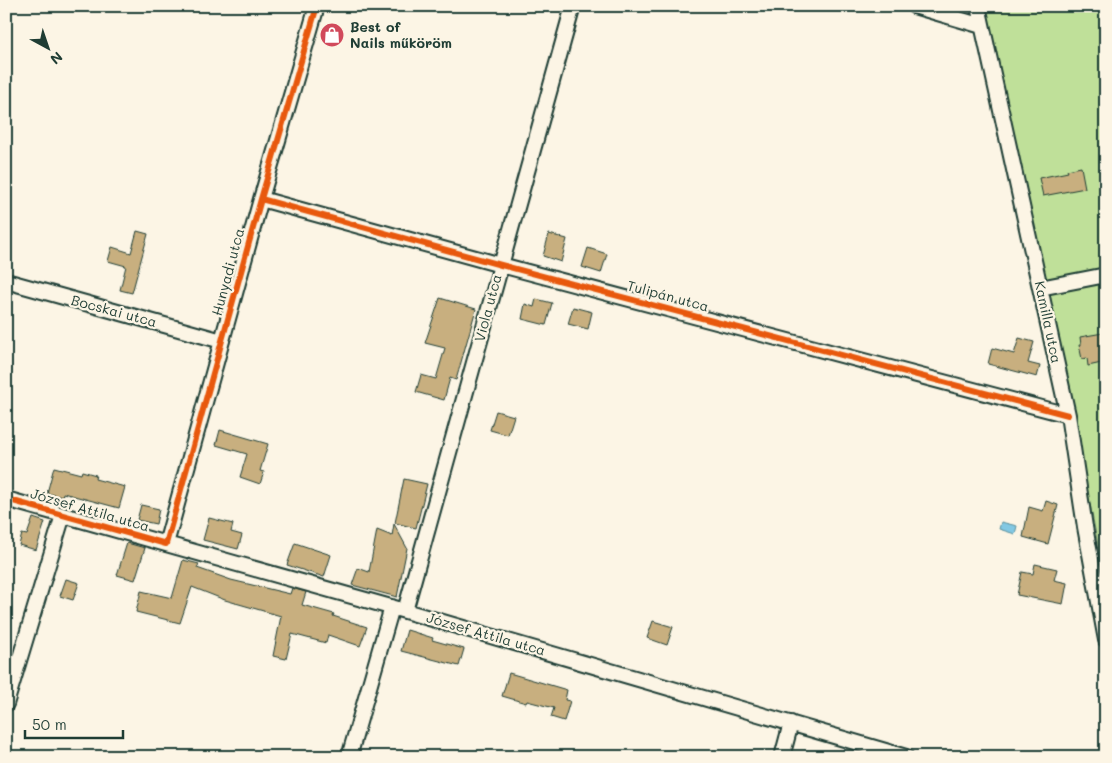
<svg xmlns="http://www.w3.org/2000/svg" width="1112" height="763" viewBox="0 0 1112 763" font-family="Mali,sans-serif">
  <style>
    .green { fill: #bfe099; stroke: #6f8e66 }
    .water { fill: #82c8e3; stroke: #5a909d }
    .building { fill: #c8af7f; stroke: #1f3d34 }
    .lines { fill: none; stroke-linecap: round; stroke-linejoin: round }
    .minor-casing { stroke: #1f3d34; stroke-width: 18 }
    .minor { stroke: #fcf5e5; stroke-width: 14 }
    .cycleway-casing { stroke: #fcf5e5; stroke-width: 9 }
    .cycleway { stroke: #e8590c; stroke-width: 6 }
    .labels { text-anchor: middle; stroke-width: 4.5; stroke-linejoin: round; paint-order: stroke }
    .poi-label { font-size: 14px; font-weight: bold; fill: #1f3d34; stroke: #fcf5e5; text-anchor: start }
    .street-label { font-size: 14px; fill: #1f3d34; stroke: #fcf5e5 }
  </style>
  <rect width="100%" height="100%" fill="#fcf5e5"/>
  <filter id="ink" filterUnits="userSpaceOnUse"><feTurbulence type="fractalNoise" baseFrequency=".02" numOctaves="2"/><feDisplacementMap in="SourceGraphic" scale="10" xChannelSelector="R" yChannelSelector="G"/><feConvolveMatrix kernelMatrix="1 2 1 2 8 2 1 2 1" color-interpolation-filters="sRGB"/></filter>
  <g filter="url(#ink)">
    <path class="green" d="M 983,6 L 1106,6 L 1106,586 L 1064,370 Z"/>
    <path class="water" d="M 1001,522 L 1017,526 L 1015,534 L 999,529 Z"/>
    <path class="building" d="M 1081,167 L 1085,188 L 1043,196 L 1039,178 L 1068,172 L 1067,170 Z
      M 137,231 L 148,234 L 132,293 L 120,290 L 126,266 L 108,261 L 112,247 L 131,253 Z
      M 549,234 L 567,239 L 561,262 L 543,256 Z
      M 588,248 L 607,254 L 601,273 L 582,267 Z
      M 440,298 L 476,309 L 456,380 L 450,378 L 444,400 L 416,392 L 421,375 L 436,379 L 445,348 L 425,343 Z
      M 536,299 L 552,303 L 546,325 L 522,319 L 525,304 L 534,307 Z
      M 573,307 L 592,312 L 588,329 L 568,324 Z
      M 1103,333 L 1106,349 L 1106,362 L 1088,366 L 1087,358 L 1082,359 L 1079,345 L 1081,345 L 1080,337 Z
      M 1019,338 L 1034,342 L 1028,363 L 1040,366 L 1037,377 L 988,364 L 992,348 L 1014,354 Z
      M 496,411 L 514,416 L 508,435 L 490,430 Z
      M 220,430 L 268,444 L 260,471 L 264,472 L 260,484 L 240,477 L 247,454 L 216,445 Z
      M 54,467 L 81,474 L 82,471 L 96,475 L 95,479 L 125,487 L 119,508 L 63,493 L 62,497 L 47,493 Z
      M 404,479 L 427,484 L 416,528 L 395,523 Z
      M 1046,501 L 1058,505 L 1048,544 L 1023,537 L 1029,507 L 1043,511 Z
      M 141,505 L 159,509 L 156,524 L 137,520 Z
      M 33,518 L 45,522 L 36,550 L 19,545 L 22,534 L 27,535 Z
      M 209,518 L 233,524 L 231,532 L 242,535 L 238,549 L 203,540 Z
      M 394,524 L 407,548 L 397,597 L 352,585 L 358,568 L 369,572 L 377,530 L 392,536 Z
      M 127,543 L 145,548 L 135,580 L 117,575 Z
      M 295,543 L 331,555 L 324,577 L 287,565 Z
      M 183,560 L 199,564 L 197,568 L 231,580 L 290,594 L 292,588 L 306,592 L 302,605 L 334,614 L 333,616 L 367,627 L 360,646 L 328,635 L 326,643 L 292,634 L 286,659 L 273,656 L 281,616 L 225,600 L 192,587 L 180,623 L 136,612 L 141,591 L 172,598 Z
      M 1035,564 L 1057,569 L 1054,580 L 1067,583 L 1063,604 L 1017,595 L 1022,572 L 1033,574 Z
      M 66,579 L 79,583 L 73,600 L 60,596 Z
      M 653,621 L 673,627 L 667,645 L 647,638 Z
      M 407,630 L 433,638 L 432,640 L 464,649 L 459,666 L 401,651 Z
      M 509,673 L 567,690 L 565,700 L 570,701 L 564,721 L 551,717 L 554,708 L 527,701 L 526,703 L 502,696 Z"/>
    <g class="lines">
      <defs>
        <path id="minor" d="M 914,6 L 982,26
          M 978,6 L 1068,415 L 1085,527 L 1106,640
          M 261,199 L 501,265 L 1068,415
          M 6,281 L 222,341
          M 1040,288 L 1106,275
          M 6,499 L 405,611 L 906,757
          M 166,544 L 261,199 L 317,6
          M 405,611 L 573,6
          M 6,704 L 63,515
          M 349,757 L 392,607
          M 782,757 L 791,723"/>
      </defs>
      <use href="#minor" class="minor-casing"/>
      <use href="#minor" class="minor"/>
      <defs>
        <path id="cycleway" d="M 261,199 L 501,265 L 1068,415
          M 6,499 L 166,544 L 261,199 L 317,6"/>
      </defs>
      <use href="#cycleway" class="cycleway-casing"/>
      <use href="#cycleway" class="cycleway"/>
    </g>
  </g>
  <defs>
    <symbol id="shop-disc" viewBox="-11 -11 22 22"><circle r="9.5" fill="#d1495b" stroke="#fcf5e5"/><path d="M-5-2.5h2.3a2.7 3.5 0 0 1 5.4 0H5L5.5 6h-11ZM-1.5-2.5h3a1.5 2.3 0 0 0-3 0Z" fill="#fff"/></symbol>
  </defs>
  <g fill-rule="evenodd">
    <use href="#shop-disc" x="318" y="21" width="28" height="28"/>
  </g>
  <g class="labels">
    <g class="poi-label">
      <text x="350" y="32">Best of<tspan x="350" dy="16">Nails műköröm</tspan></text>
    </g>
    <g class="street-label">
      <text transform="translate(228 272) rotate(-75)" y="5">Hunyadi utca</text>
      <text transform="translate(668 296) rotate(15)" y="5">Tulipán utca</text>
      <text transform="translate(488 308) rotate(-75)" y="5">Viola utca</text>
      <text transform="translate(114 311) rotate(15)" y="5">Bocskai utca</text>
      <text transform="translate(1048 322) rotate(78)" y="5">Kamilla utca</text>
      <text transform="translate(90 510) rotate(16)" y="5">József Attila utca</text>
      <text transform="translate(486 634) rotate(16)" y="5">József Attila utca</text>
    </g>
  </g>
  <rect width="1112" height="763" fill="none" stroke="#fcf5e5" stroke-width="25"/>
  <rect x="12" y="12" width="1087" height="738" fill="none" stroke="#1f3d34" stroke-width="2" filter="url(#ink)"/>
  <g transform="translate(48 48) rotate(140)" stroke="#fcf5e5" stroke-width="4" paint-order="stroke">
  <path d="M0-4L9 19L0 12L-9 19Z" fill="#1f3d34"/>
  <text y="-8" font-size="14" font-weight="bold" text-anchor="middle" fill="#1f3d34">N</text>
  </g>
  <path d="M25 730v8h98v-8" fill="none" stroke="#1f3d34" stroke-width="2.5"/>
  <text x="32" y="730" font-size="15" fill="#1f3d34" stroke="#fcf5e5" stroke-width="4" paint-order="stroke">50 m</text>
</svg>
